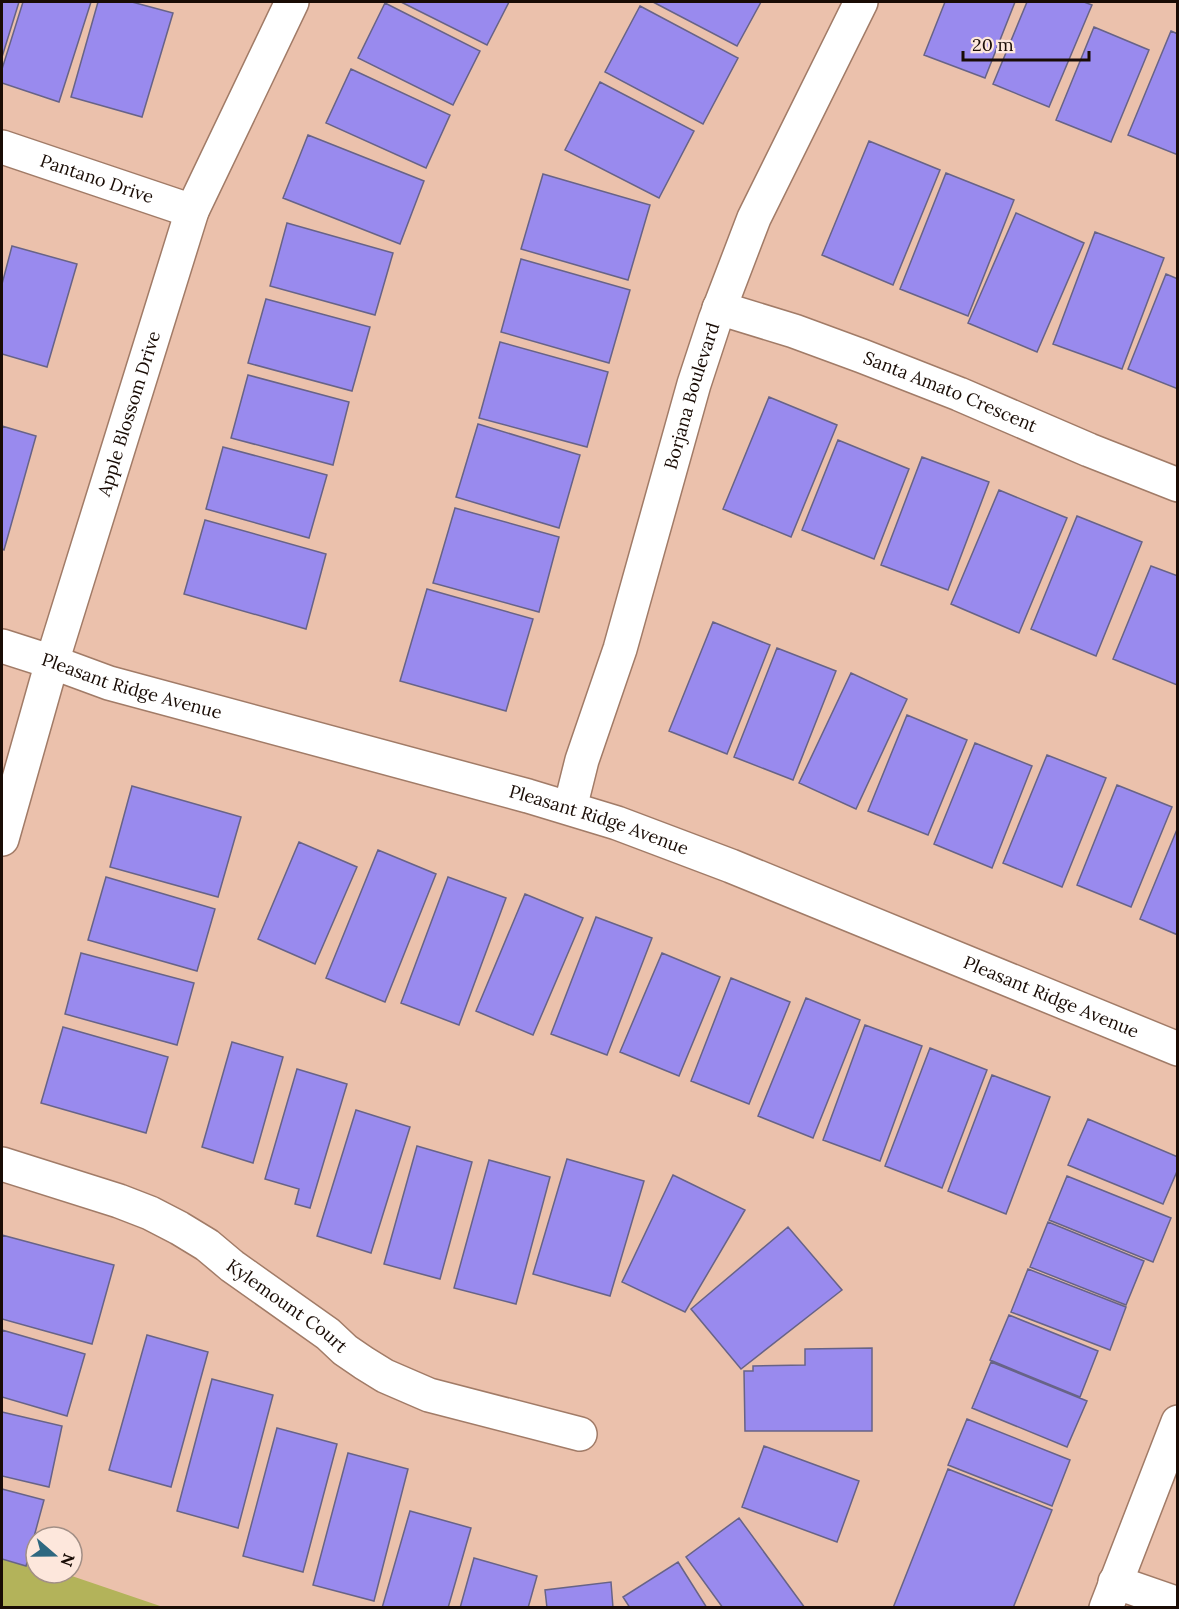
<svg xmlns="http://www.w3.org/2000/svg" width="1179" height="1609" viewBox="0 0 1179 1609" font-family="Lora,serif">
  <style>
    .green { fill: #b3b35a }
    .building { fill: #998aee; stroke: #676387; stroke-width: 1.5 }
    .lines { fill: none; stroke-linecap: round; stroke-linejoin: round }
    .minor-casing { stroke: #a17b67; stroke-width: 36 }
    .tertiary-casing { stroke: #a17b67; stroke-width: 36 }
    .minor { stroke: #fff; stroke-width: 33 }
    .tertiary { stroke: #fff; stroke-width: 33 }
    .labels { text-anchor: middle; stroke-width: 5; stroke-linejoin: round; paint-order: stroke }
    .street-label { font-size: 18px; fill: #190c05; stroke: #fde7dc }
  </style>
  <rect width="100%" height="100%" fill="#ebc1ac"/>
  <path class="green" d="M 2,1552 L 36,1564 L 36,1573 L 63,1573 L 163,1607 L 2,1608 Z"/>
  <path class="building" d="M 2,2 L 19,2 L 2,57 Z
    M 23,2 L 91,2 L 59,102 L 2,83 L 2,69 Z
    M 98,2 L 132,2 L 173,13 L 142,117 L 71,97 Z
    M 401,2 L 509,2 L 487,45 Z
    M 653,2 L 761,2 L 737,46 Z
    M 945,2 L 1015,2 L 985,78 L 924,55 Z
    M 1027,2 L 1084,2 L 1092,5 L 1049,107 L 993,84 Z
    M 385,3 L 480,51 L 453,105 L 358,58 Z
    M 640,6 L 738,58 L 703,124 L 605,72 Z
    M 1094,27 L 1149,50 L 1111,142 L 1056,120 Z
    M 1171,31 L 1178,34 L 1178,155 L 1128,135 Z
    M 351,69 L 450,115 L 426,168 L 326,123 Z
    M 600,82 L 694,131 L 659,198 L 565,150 Z
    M 308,135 L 424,181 L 400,244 L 283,198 Z
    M 869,141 L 940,170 L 893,285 L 822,255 Z
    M 946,173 L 1014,200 L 968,316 L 900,289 Z
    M 543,174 L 650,205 L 628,280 L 521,249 Z
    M 1016,213 L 1084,243 L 1037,352 L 968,323 Z
    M 287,223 L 393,253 L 375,315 L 270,286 Z
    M 1095,232 L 1164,258 L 1122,369 L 1053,344 Z
    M 12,246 L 77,264 L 47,367 L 2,354 L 2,284 Z
    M 521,259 L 630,290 L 609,363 L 501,332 Z
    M 1166,274 L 1178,279 L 1178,389 L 1128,369 Z
    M 266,299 L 370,327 L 352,391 L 248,363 Z
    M 500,342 L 608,372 L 587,447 L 479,418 Z
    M 248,375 L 349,402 L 333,465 L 231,438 Z
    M 769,397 L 837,425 L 791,537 L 723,509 Z
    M 478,424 L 580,455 L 559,528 L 456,497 Z
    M 2,426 L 36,436 L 4,550 L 2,549 Z
    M 838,440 L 909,469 L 874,559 L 802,530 Z
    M 223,447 L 327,475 L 309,538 L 206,509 Z
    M 922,457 L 989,482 L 948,590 L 881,565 Z
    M 999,490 L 1067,518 L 1019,633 L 951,604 Z
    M 455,508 L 559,537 L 539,612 L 433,583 Z
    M 1077,516 L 1142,542 L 1096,656 L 1031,629 Z
    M 205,520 L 326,554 L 306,629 L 184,594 Z
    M 1151,566 L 1178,576 L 1177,685 L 1113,659 Z
    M 427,589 L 533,619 L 506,711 L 400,681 Z
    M 713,622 L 770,645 L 727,754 L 669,731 Z
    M 777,648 L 836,671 L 793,780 L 734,757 Z
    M 851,673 L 907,699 L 856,809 L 799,783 Z
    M 907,715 L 967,740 L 928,835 L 868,811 Z
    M 975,743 L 1032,766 L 992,868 L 934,844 Z
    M 1047,755 L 1106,778 L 1062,887 L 1003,863 Z
    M 1117,785 L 1172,807 L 1131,907 L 1077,885 Z
    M 132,786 L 241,817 L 218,897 L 110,867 Z
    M 1178,827 L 1178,935 L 1140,919 Z
    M 299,842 L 357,867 L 315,964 L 258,939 Z
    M 378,850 L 436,874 L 385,1002 L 326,978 Z
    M 106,877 L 215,909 L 197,971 L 88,940 Z
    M 448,877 L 506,898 L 459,1025 L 401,1003 Z
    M 525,894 L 583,918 L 533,1035 L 476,1011 Z
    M 596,917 L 652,938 L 607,1055 L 551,1034 Z
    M 81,953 L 194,983 L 177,1045 L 65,1014 Z
    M 662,953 L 720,977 L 679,1076 L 620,1052 Z
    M 731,978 L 790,1002 L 749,1104 L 691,1081 Z
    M 806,998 L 860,1020 L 813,1138 L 758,1116 Z
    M 865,1025 L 922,1046 L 880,1161 L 823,1140 Z
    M 63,1027 L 168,1057 L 146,1133 L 41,1103 Z
    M 232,1042 L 283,1057 L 253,1163 L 202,1147 Z
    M 930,1048 L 987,1070 L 942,1188 L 885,1166 Z
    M 297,1069 L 347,1084 L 310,1208 L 295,1204 L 299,1189 L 265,1179 Z
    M 992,1075 L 1050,1097 L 1006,1214 L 948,1191 Z
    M 356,1110 L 410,1127 L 371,1253 L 317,1236 Z
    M 1088,1119 L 1178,1157 L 1178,1169 L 1163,1204 L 1068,1165 Z
    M 417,1146 L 472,1162 L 440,1279 L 384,1264 Z
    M 567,1159 L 644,1181 L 610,1296 L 533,1274 Z
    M 489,1160 L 550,1177 L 516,1304 L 454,1288 Z
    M 673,1175 L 745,1210 L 685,1312 L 622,1282 Z
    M 1067,1176 L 1171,1218 L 1153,1262 L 1049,1220 Z
    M 1048,1222 L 1144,1261 L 1126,1305 L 1030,1267 Z
    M 788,1227 L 842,1290 L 741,1369 L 691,1309 Z
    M 2,1235 L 114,1265 L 92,1344 L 2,1319 Z
    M 1028,1269 L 1126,1307 L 1110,1350 L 1011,1312 Z
    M 1009,1315 L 1098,1351 L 1080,1397 L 990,1360 Z
    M 2,1330 L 85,1354 L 67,1416 L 2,1397 Z
    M 147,1335 L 208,1352 L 171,1487 L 109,1470 Z
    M 872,1348 L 872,1431 L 745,1431 L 744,1371 L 753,1371 L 753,1366 L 805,1365 L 805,1349 Z
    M 991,1362 L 1087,1401 L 1067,1447 L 972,1408 Z
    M 212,1379 L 273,1395 L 238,1528 L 177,1511 Z
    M 2,1412 L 62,1426 L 49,1487 L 2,1476 Z
    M 967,1419 L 1070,1460 L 1052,1506 L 948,1465 Z
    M 277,1428 L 337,1444 L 303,1572 L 243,1556 Z
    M 764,1446 L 859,1481 L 837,1542 L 742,1507 Z
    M 348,1453 L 408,1469 L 374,1601 L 313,1585 Z
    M 948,1469 L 1052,1510 L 1013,1608 L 893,1608 Z
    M 2,1489 L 44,1500 L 26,1566 L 2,1559 Z
    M 410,1511 L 471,1528 L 448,1608 L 382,1608 Z
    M 739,1518 L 805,1608 L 723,1608 L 686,1557 Z
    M 474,1558 L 537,1576 L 528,1608 L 460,1608 Z
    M 678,1562 L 707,1608 L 630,1608 L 623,1597 Z
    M 611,1582 L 613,1608 L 547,1608 L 545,1590 Z"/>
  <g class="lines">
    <defs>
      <g id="minor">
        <path id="s1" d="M 2,147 L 192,211"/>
        <path id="s2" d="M 719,308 L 794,331 L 862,356 L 959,394 L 1089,450 L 1178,485"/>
        <path id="s3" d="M 570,808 L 582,760 L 620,649 L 694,384 L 715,320 L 754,218 L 861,2"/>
        <path id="s4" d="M 2,839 L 52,662 L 192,211 L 292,2"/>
        <path id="s5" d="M 2,1164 L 119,1201 L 150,1213 L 179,1228 L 207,1245 L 232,1266 L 328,1334 L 345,1350 L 364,1363 L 385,1376 L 429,1395 L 580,1434"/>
        <path d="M 1115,1582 L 1178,1604"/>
        <path d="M 1106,1608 L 1178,1422"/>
      </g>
      <g id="tertiary">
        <path id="s6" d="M 2,646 L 52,662 L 109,683 L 528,796 L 617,823 L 731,866 L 1178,1049"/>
      </g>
    </defs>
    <use href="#minor" class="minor-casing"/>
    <use href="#tertiary" class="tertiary-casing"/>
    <use href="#minor" class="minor"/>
    <use href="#tertiary" class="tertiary"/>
  </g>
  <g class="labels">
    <g class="street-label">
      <text dy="6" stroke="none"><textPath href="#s1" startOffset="100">Pantano Drive</textPath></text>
      <text dy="6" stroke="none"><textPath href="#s2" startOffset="246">Santa Amato Crescent</textPath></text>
      <text dy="6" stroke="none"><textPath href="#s3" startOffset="430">Borjana Boulevard</textPath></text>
      <text dy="6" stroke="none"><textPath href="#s4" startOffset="444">Apple Blossom Drive</textPath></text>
      <text dy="6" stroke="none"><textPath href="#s6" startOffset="136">Pleasant Ridge Avenue</textPath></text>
      <text dy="6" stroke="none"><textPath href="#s6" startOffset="622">Pleasant Ridge Avenue</textPath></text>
      <text dy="6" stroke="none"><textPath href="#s6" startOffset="1108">Pleasant Ridge Avenue</textPath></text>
      <text dy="6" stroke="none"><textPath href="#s5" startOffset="322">Kylemount Court</textPath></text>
    </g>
  </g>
  <rect width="1179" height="1609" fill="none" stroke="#190c05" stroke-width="6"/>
  <g transform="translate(54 1555) rotate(110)"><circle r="28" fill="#fde7dc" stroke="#a28f86" stroke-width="1.5"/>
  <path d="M0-4.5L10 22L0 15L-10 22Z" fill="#2e6880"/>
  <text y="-9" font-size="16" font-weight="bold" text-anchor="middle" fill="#190c05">N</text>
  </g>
  <path d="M963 51v9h126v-9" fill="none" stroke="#190c05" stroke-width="3"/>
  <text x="972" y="51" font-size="18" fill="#190c05" stroke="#fde7dc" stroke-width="4.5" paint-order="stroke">20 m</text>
</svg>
